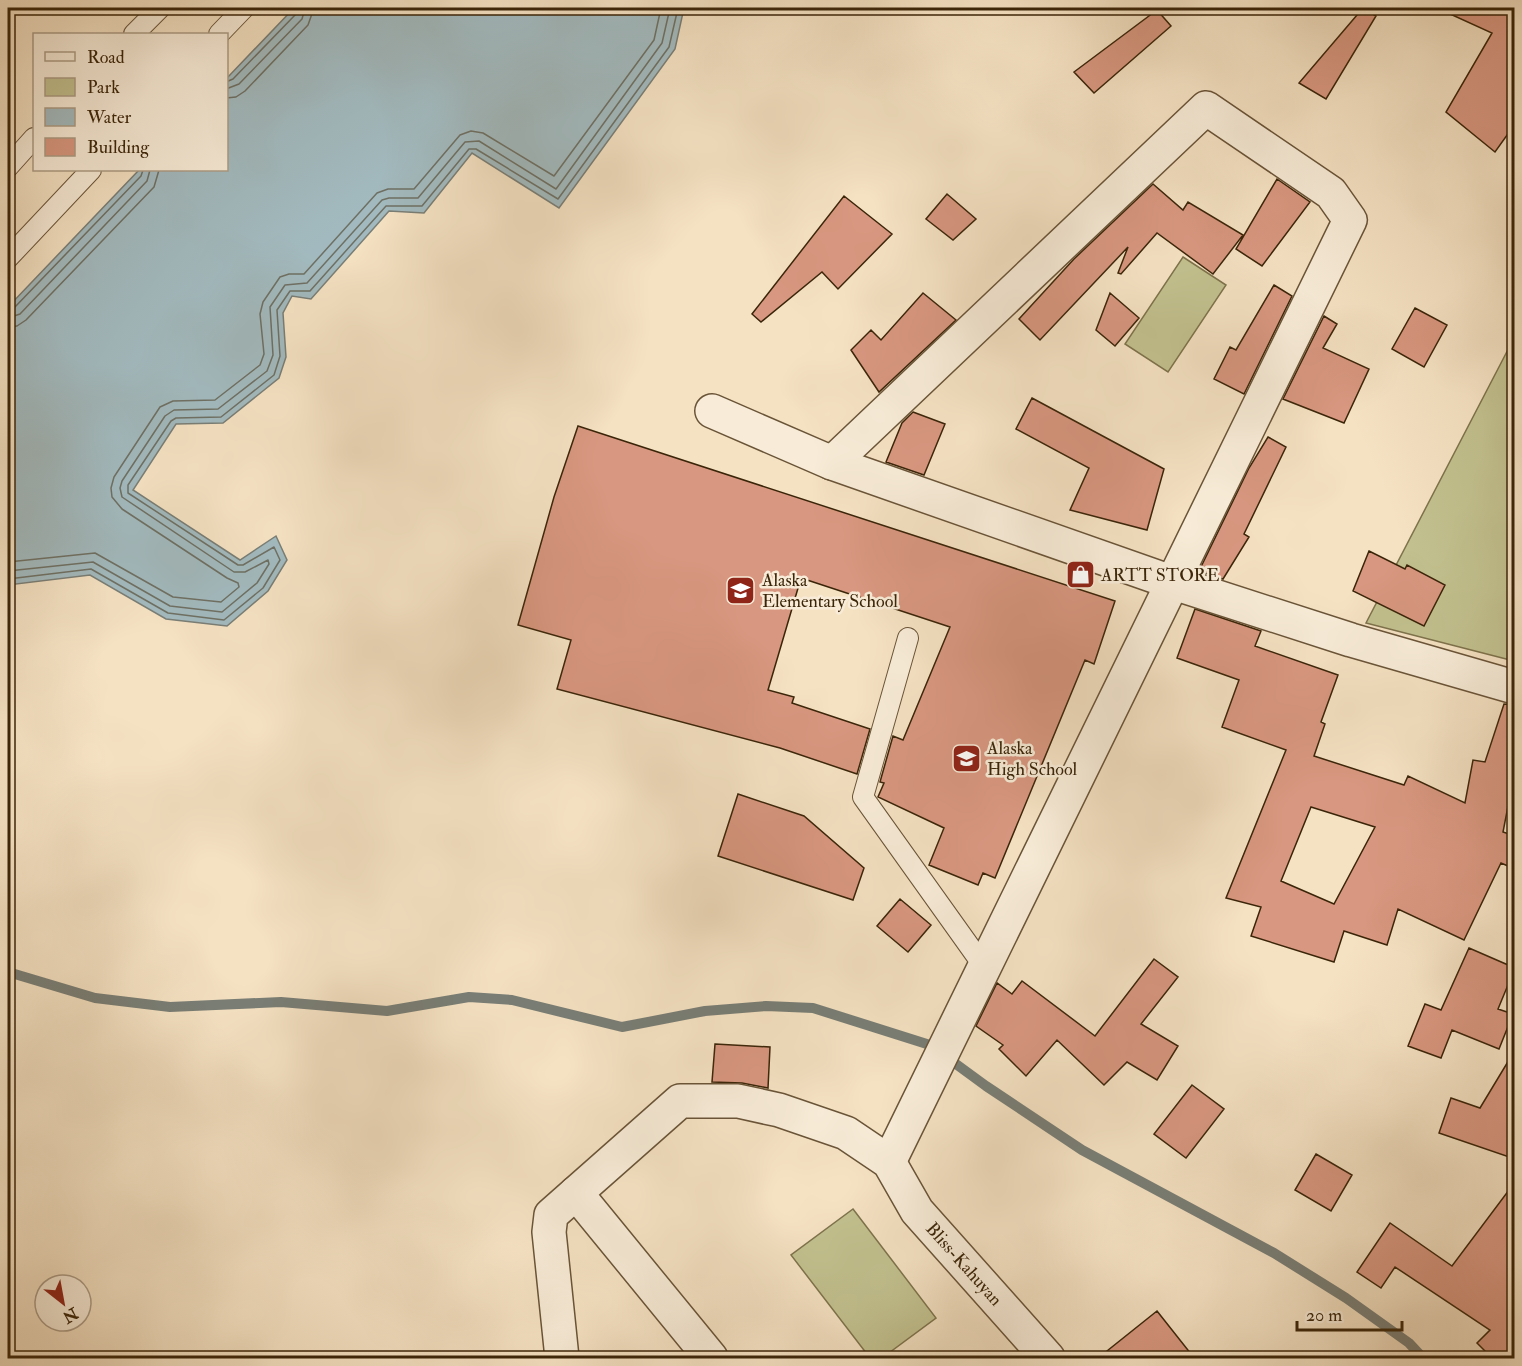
<svg xmlns="http://www.w3.org/2000/svg" width="1522" height="1366" viewBox="0 0 1522 1366" font-family="'IM FELL Double Pica',serif">
  <style>
    .green { fill: #c2c18f; stroke: #7e734c; stroke-width: 1.5 }
    .water { fill: #a2babf; stroke: #797e76; stroke-width: 1.5 }
    .lines { fill: none; stroke-linecap: round; stroke-linejoin: round }
    .shore { stroke: #6e7064; stroke-width: 1.5 }
    .stream { stroke: #797e76; stroke-width: 10 }
    .building { fill: #d89780; stroke: #3b2509; stroke-width: 1.5; fill-rule: evenodd }
    .service-casing { stroke: #6a5438; stroke-width: 22 }
    .minor-casing { stroke: #6a5438; stroke-width: 36 }
    .service { stroke: #f8ecd8; stroke-width: 20 }
    .minor { stroke: #f8ecd8; stroke-width: 33 }
    .labels { text-anchor: middle; stroke-width: 5; stroke-linejoin: round; paint-order: stroke }
    .poi-label { font-size: 18px; fill: #3b2509; stroke: #f8ecd8; text-anchor: start }
    .street-label { font-size: 18px; fill: #3b2509; stroke: #f8ecd8 }
  </style>
  <rect width="100%" height="100%" fill="#f5e2c3"/>
  <filter id="stains"><feTurbulence type="fractalNoise" baseFrequency=".00333" numOctaves="4"/><feColorMatrix values="0 0 0 0 .2 0 0 0 0 .09 0 0 0 0 .02 0 0 0 .5 -.17"/></filter>
  <radialGradient id="worn" r=".72"><stop offset=".6" stop-color="#630" stop-opacity="0"/><stop offset="1" stop-color="#630" stop-opacity=".3"/></radialGradient>
  <path class="green" d="M 1183,257 L 1226,285 L 1168,372 L 1125,344 Z
    M 1514,338 L 1514,661 L 1366,623 Z
    M 853,1209 L 936,1318 L 882,1358 L 870,1358 L 791,1255 Z"/>
  <path class="water" d="M 294,8 L 684,8 L 675,49 L 559,208 L 472,153 L 424,213 L 389,211 L 311,299 L 292,296 L 283,313 L 286,357 L 279,378 L 223,423 L 176,424 L 133,490 L 240,560 L 276,536 L 287,560 L 268,591 L 227,626 L 166,619 L 90,575 L 8,585 L 8,307 L 139,170 L 226,170 L 227,78 Z"/>
  <g class="lines">
    <path class="shore" d="M 226,82 L 233,79 L 296,14 L 298,8
      M 226,89 L 239,84 L 302,19 L 305,8
      M 226,98 L 236,97 L 245,91 L 308,25 L 314,8
      M 8,311 L 14,308 L 141,176 L 143,170
      M 8,318 L 20,314 L 147,181 L 150,170
      M 8,327 L 17,326 L 26,320 L 154,187 L 159,170
      M 8,562 L 95,553 L 173,597 L 221,602 L 239,587 L 238,583 L 227,578 L 122,509 L 112,497 L 111,488 L 114,477 L 160,407 L 173,401 L 215,400 L 260,365 L 264,354 L 260,314 L 263,302 L 280,277 L 289,274 L 304,274 L 377,193 L 388,189 L 414,189 L 460,135 L 471,131 L 483,133 L 554,176 L 654,40 L 661,8
      M 8,571 L 93,562 L 170,606 L 222,612 L 257,583 L 269,564 L 268,560 L 245,572 L 234,572 L 122,497 L 120,488 L 122,481 L 165,416 L 174,410 L 218,409 L 267,371 L 273,355 L 270,307 L 285,285 L 307,283 L 382,200 L 389,198 L 418,198 L 465,142 L 479,141 L 556,189 L 662,43 L 670,8
      M 8,579 L 91,569 L 168,613 L 224,620 L 263,588 L 280,560 L 274,547 L 243,565 L 238,565 L 128,493 L 128,485 L 171,421 L 176,418 L 221,417 L 274,375 L 280,356 L 277,310 L 290,291 L 310,291 L 386,206 L 422,206 L 469,149 L 476,149 L 558,199 L 669,47 L 678,8"/>
    <path class="stream" d="M 8,972 L 95,998 L 170,1007 L 281,1002 L 387,1011 L 469,997 L 512,1000 L 622,1027 L 705,1011 L 766,1006 L 813,1008 L 930,1045 L 986,1086 L 1082,1150 L 1274,1253 L 1346,1298 L 1409,1343 L 1423,1358"/>
  </g>
  <path class="building" d="M 1363,8 L 1376,16 L 1326,99 L 1299,83 Z
    M 1437,8 L 1515,8 L 1515,124 L 1495,152 L 1446,112 L 1492,33 Z
    M 1157,10 L 1171,26 L 1094,93 L 1074,72 Z
    M 1277,179 L 1310,202 L 1262,266 L 1236,249 Z
    M 1153,184 L 1183,210 L 1188,202 L 1243,235 L 1213,274 L 1157,233 L 1121,274 L 1118,273 L 1128,247 L 1040,340 L 1019,319 L 1074,259 Z
    M 947,194 L 976,219 L 953,240 L 926,219 Z
    M 844,196 L 892,234 L 838,289 L 822,272 L 761,322 L 752,314 Z
    M 1274,285 L 1292,296 L 1244,394 L 1214,379 L 1230,347 L 1236,350 Z
    M 923,293 L 956,320 L 879,392 L 851,350 L 871,330 L 881,340 Z
    M 1110,293 L 1139,318 L 1115,346 L 1096,330 Z
    M 1415,308 L 1447,325 L 1424,367 L 1392,349 Z
    M 1324,316 L 1337,324 L 1323,348 L 1369,369 L 1344,423 L 1283,399 Z
    M 1032,398 L 1164,469 L 1147,530 L 1070,510 L 1089,468 L 1016,429 Z
    M 913,412 L 945,424 L 924,475 L 886,462 L 902,423 Z
    M 578,426 L 1115,601 L 1094,664 L 1085,660 L 995,878 L 983,873 L 978,885 L 929,865 L 944,828 L 878,797 L 884,783 L 880,782 L 893,736 L 903,740 L 950,627 L 801,578 L 768,690 L 794,697 L 792,703 L 870,729 L 857,774 L 780,748 L 557,689 L 571,640 L 518,625 L 554,497 Z
    M 1268,437 L 1286,447 L 1244,534 L 1249,537 L 1223,579 L 1199,571 L 1249,468 Z
    M 1369,551 L 1405,569 L 1407,565 L 1445,585 L 1424,626 L 1353,591 Z
    M 1195,609 L 1261,631 L 1255,646 L 1338,675 L 1321,722 L 1325,724 L 1314,756 L 1404,785 L 1408,776 L 1465,803 L 1473,760 L 1485,762 L 1504,704 L 1515,705 L 1515,770 L 1503,832 L 1515,836 L 1515,869 L 1501,863 L 1464,940 L 1398,909 L 1387,945 L 1344,931 L 1334,962 L 1251,936 L 1261,907 L 1226,898 L 1286,750 L 1222,727 L 1239,680 L 1177,658 ZM 1311,807 L 1375,827 L 1334,904 L 1281,881 Z
    M 738,794 L 804,816 L 864,868 L 853,900 L 718,856 Z
    M 900,899 L 931,925 L 908,952 L 877,926 Z
    M 1469,948 L 1515,968 L 1498,1009 L 1513,1014 L 1499,1049 L 1452,1030 L 1441,1058 L 1408,1046 L 1425,1004 L 1441,1010 Z
    M 1154,959 L 1178,977 L 1141,1024 L 1178,1046 L 1157,1080 L 1127,1062 L 1104,1085 L 1057,1040 L 1026,1076 L 999,1049 L 1003,1045 L 976,1026 L 997,983 L 1012,994 L 1022,981 L 1095,1036 Z
    M 715,1044 L 770,1047 L 768,1088 L 742,1083 L 712,1082 Z
    M 1515,1050 L 1515,1159 L 1439,1133 L 1451,1098 L 1480,1108 Z
    M 1192,1085 L 1224,1109 L 1186,1158 L 1154,1134 Z
    M 1316,1154 L 1352,1175 L 1331,1211 L 1295,1190 Z
    M 1515,1182 L 1515,1359 L 1493,1359 L 1477,1343 L 1490,1330 L 1395,1267 L 1381,1288 L 1357,1272 L 1390,1223 L 1452,1266 Z
    M 1157,1311 L 1195,1359 L 1097,1359 Z"/>
  <g class="lines">
    <defs>
      <path id="service" d="M 134,34 L 160,8
        M 219,34 L 244,8
        M 8,167 L 34,138
        M 8,258 L 91,170
        M 908,638 L 863,797 L 985,968"/>
      <g id="minor">
        <path d="M 712,411 L 832,463 L 1174,583 L 1351,640 L 1514,687"/>
        <path d="M 832,463 L 1206,108 L 1331,193 L 1350,220 L 889,1162"/>
        <path d="M 576,1193 L 711,1358"/>
        <path id="s1" d="M 562,1358 L 549,1232 L 551,1215 L 680,1101 L 738,1101 L 779,1110 L 846,1133 L 889,1162 L 917,1211 L 1048,1358"/>
      </g>
    </defs>
    <use href="#service" class="service-casing"/>
    <use href="#minor" class="minor-casing"/>
    <use href="#service" class="service"/>
    <use href="#minor" class="minor"/>
  </g>
  <defs>
    <symbol id="shop-square" viewBox="-11 -11 22 22"><rect x="-9" y="-9" width="18" height="18" rx="4" fill="#8f2418" stroke="#f8ecd8"/><path d="M-5-2.5h2.3a2.7 3.5 0 0 1 5.4 0H5L5.5 6h-11ZM-1.5-2.5h3a1.5 2.3 0 0 0-3 0Z" fill="#fff"/></symbol>
    <symbol id="school-square" viewBox="-11 -11 22 22"><rect x="-9" y="-9" width="18" height="18" rx="4" fill="#8f2418" stroke="#f8ecd8"/><path d="M0-5L7-2L0 1L-7-2ZM-4 1L0 2.5L4 1V4Q0 6-4 4Z" fill="#fff"/></symbol>
  </defs>
  <g fill-rule="evenodd">
    <use href="#shop-square" x="1064" y="558" width="33" height="33"/>
    <use href="#school-square" x="724" y="574" width="33" height="33"/>
    <use href="#school-square" x="950" y="742" width="33" height="33"/>
  </g>
  <g class="labels">
    <g class="poi-label">
      <text x="1101" y="581">ARTT STORE</text>
      <text x="762" y="586">Alaska<tspan x="762" dy="21">Elementary School</tspan></text>
      <text x="987" y="754">Alaska<tspan x="987" dy="21">High School</tspan></text>
    </g>
    <g class="street-label">
      <text dy="6" stroke="none"><textPath href="#s1" startOffset="666">Bliss-Kahuyan</textPath></text>
    </g>
  </g>
  <rect width="1522" height="1366" fill="none" stroke="#f5e2c3" stroke-width="30"/>
  <rect x="9" y="9" width="1504" height="1348" fill="none" stroke="#3b2509" stroke-width="3"/>
  <rect x="15" y="15" width="1492" height="1336" fill="none" stroke="#3b2509" stroke-width="1.5"/>
  <rect x="33" y="33" width="195" height="138" fill="#f8ecd8" stroke="#ac9c85" stroke-width="1.5"/>
  <rect x="45" y="52" width="30" height="9" fill="#f8ecd8" stroke="#ac9c85" stroke-width="1.5"/>
  <text x="87" y="63" font-size="18" fill="#3b2509">Road</text>
  <rect x="45" y="78" width="30" height="18" fill="#c2c18f" stroke="#ac9c85" stroke-width="1.5"/>
  <text x="87" y="93" font-size="18" fill="#3b2509">Park</text>
  <rect x="45" y="108" width="30" height="18" fill="#a2babf" stroke="#ac9c85" stroke-width="1.5"/>
  <text x="87" y="123" font-size="18" fill="#3b2509">Water</text>
  <rect x="45" y="138" width="30" height="18" fill="#d89780" stroke="#ac9c85" stroke-width="1.5"/>
  <text x="87" y="153" font-size="18" fill="#3b2509">Building</text>
  <g transform="translate(63 1303) rotate(149)"><circle r="28" fill="#f8ecd8" stroke="#ac9c85" stroke-width="1.5"/>
  <path d="M0-4.5L10 22L0 15L-10 22Z" fill="#8f2418"/>
  <text y="-9" font-size="16" font-weight="bold" text-anchor="middle" fill="#3b2509">N</text>
  </g>
  <path d="M1297 1321v9h105v-9" fill="none" stroke="#3b2509" stroke-width="3"/>
  <text x="1306" y="1321" font-size="18" fill="#3b2509" stroke="#f8ecd8" stroke-width="4.5" paint-order="stroke">20 m</text>
  <rect width="100%" height="100%" filter="url(#stains)"/>
  <rect width="100%" height="100%" fill="url(#worn)"/>
</svg>
